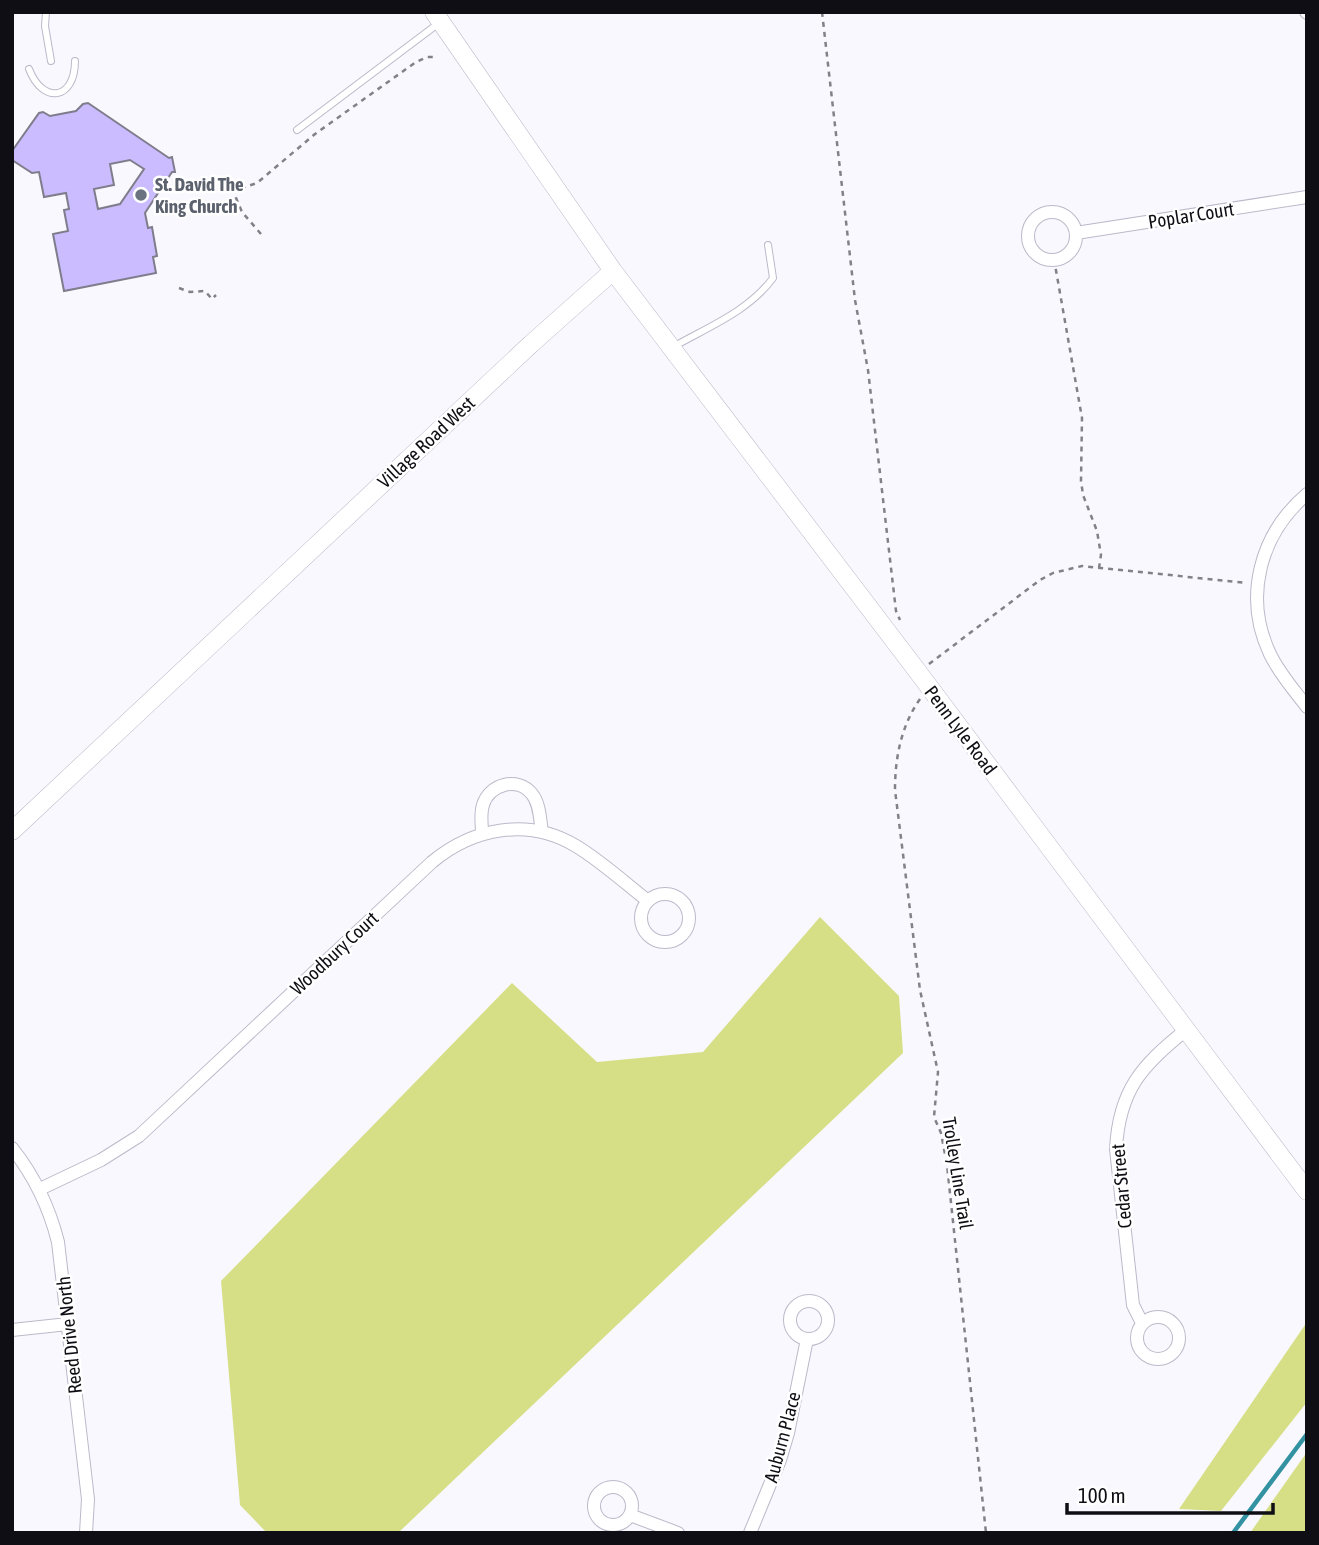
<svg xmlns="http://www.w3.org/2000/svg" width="1319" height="1545" viewBox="0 0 1319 1545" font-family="'Asap Condensed',sans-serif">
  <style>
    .green { fill: #d6df86 }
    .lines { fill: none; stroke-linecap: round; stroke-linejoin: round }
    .stream { stroke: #3392a2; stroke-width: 4.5 }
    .building { fill: #cbbbff; stroke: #7f7d8b; stroke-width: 2; fill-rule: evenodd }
    .lane-casing { stroke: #bcb9c9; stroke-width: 8 }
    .street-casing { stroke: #bcb9c9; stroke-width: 14 }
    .secondary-casing { stroke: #bcb9c9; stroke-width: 19 }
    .path { stroke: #828187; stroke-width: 2.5; stroke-dasharray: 5 5; stroke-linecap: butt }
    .lane { stroke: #fff; stroke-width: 6 }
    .street { stroke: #fff; stroke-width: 12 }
    .secondary { stroke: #fff; stroke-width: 18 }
    .worship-dot { fill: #6b7280; stroke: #fff; stroke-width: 2.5 }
    .labels { text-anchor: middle; stroke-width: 5; stroke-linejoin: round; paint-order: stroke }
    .worship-label { font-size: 19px; font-weight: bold; fill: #5b616d; stroke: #fff; text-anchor: start }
    .street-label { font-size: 19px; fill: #0f0e14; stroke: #fff }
  </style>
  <rect width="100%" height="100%" fill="#f9f8ff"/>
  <path class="green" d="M 820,917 L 899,996 L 903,1053 L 398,1533 L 267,1533 L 240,1505 L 221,1281 L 512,983 L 597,1062 L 703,1052 Z
    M 1307,1322 L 1307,1402 L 1221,1511 L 1179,1509 Z
    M 1307,1452 L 1307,1533 L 1250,1533 Z"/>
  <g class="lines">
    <path class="stream" d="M 1233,1533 L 1307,1434"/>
  </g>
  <path class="building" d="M 88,103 L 169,158 L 172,157 L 175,172 L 172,172 L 145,213 L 148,228 L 152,227 L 157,256 L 153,257 L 156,273 L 64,291 L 53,234 L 68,231 L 64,210 L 69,209 L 66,193 L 44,197 L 39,172 L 32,173 L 12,160 L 12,151 L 39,113 L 43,112 L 50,116 L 76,111 L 83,104 ZM 130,160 L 144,169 L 120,204 L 98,209 L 94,189 L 114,185 L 110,164 Z"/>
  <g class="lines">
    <defs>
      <path id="lane" d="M 46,12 L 45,26 L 51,61
        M 29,69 C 43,105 75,100 75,61
        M 297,130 L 439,23
        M 673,347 C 708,327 749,311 773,278 L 768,245"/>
      <path id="street" d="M 1306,12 L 1307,13
        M1028 236a24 24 0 1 1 48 0a24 24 0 1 1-48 0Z
        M 1076,233 L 1307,197
        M 1307,494 C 1260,534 1243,597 1270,654 C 1279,673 1294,690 1307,707
        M 482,833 C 482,824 480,814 483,805 C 489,784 518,776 532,794 C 540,804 540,820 542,832
        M641 918a24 24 0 1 1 48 0a24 24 0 1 1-48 0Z
        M 12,1148 C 35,1177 49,1206 58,1242 L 88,1499 L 86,1533
        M 40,1189 L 101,1160 L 139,1136 L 432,862 C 473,828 528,817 576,846 C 601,861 625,883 648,901
        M790 1320a19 19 0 1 1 38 0a19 19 0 1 1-38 0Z
        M1137 1338a21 21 0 1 1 42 0a21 21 0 1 1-42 0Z
        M 1142,1323 L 1133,1305 L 1116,1149 C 1119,1090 1142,1065 1186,1030
        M 12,1330 L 68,1324
        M594 1506a19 19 0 1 1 38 0a19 19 0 1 1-38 0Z
        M 630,1515 L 678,1533
        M 750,1533 L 780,1460 L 788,1433 L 807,1339"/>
      <path id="secondary" d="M 434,12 L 613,271 L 918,672 L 1307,1191
        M 12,831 L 531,344 L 613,271"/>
    </defs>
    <use href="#lane" class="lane-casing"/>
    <use href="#street" class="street-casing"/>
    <use href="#secondary" class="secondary-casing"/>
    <path class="path" d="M 822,12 L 855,300 L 868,370 L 896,611 L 900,620
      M 261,234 L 242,212 L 233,191 L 257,183 L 315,134 L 416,62 L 427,57 L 435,57
      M 1054,259 L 1082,418 L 1081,481 L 1083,495 L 1097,531 L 1101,555 L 1099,568
      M 179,288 L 190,292 L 205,291 L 212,299 L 216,295
      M 929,664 L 1040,580 L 1053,573 L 1082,566 L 1247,583
      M 920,699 C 901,726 895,758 895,790 L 920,990 L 938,1072 L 934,1117 L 941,1133 L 947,1165 L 986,1533"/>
    <use href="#lane" class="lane"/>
    <use href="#street" class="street"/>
    <use href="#secondary" class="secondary"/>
  </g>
  <circle class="worship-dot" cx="141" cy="195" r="7"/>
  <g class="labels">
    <g class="worship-label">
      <text x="155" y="191">St. David The<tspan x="155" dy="22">King Church</tspan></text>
    </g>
    <g class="street-label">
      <text transform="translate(1191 215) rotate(-9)" y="7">Poplar Court</text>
      <text transform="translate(426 442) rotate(-43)" y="7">Village Road West</text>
      <text transform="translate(961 730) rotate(53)" y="7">Penn Lyle Road</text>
      <text transform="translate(334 953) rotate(-43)" y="7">Woodbury Court</text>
      <text transform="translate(958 1173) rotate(81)" y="7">Trolley Line Trail</text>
      <text transform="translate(1121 1186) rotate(-95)" y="7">Cedar Street</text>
      <text transform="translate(69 1335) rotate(-96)" y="7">Reed Drive North</text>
      <text transform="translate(782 1437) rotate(-75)" y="7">Auburn Place</text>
    </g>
  </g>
  <rect width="1319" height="1545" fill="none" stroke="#0f0e14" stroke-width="28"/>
  <path d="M1067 1503v10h206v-10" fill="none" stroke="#0f0e14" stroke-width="3.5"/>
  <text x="1078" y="1503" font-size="21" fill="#0f0e14" stroke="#ffffff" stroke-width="5" paint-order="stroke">100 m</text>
</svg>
